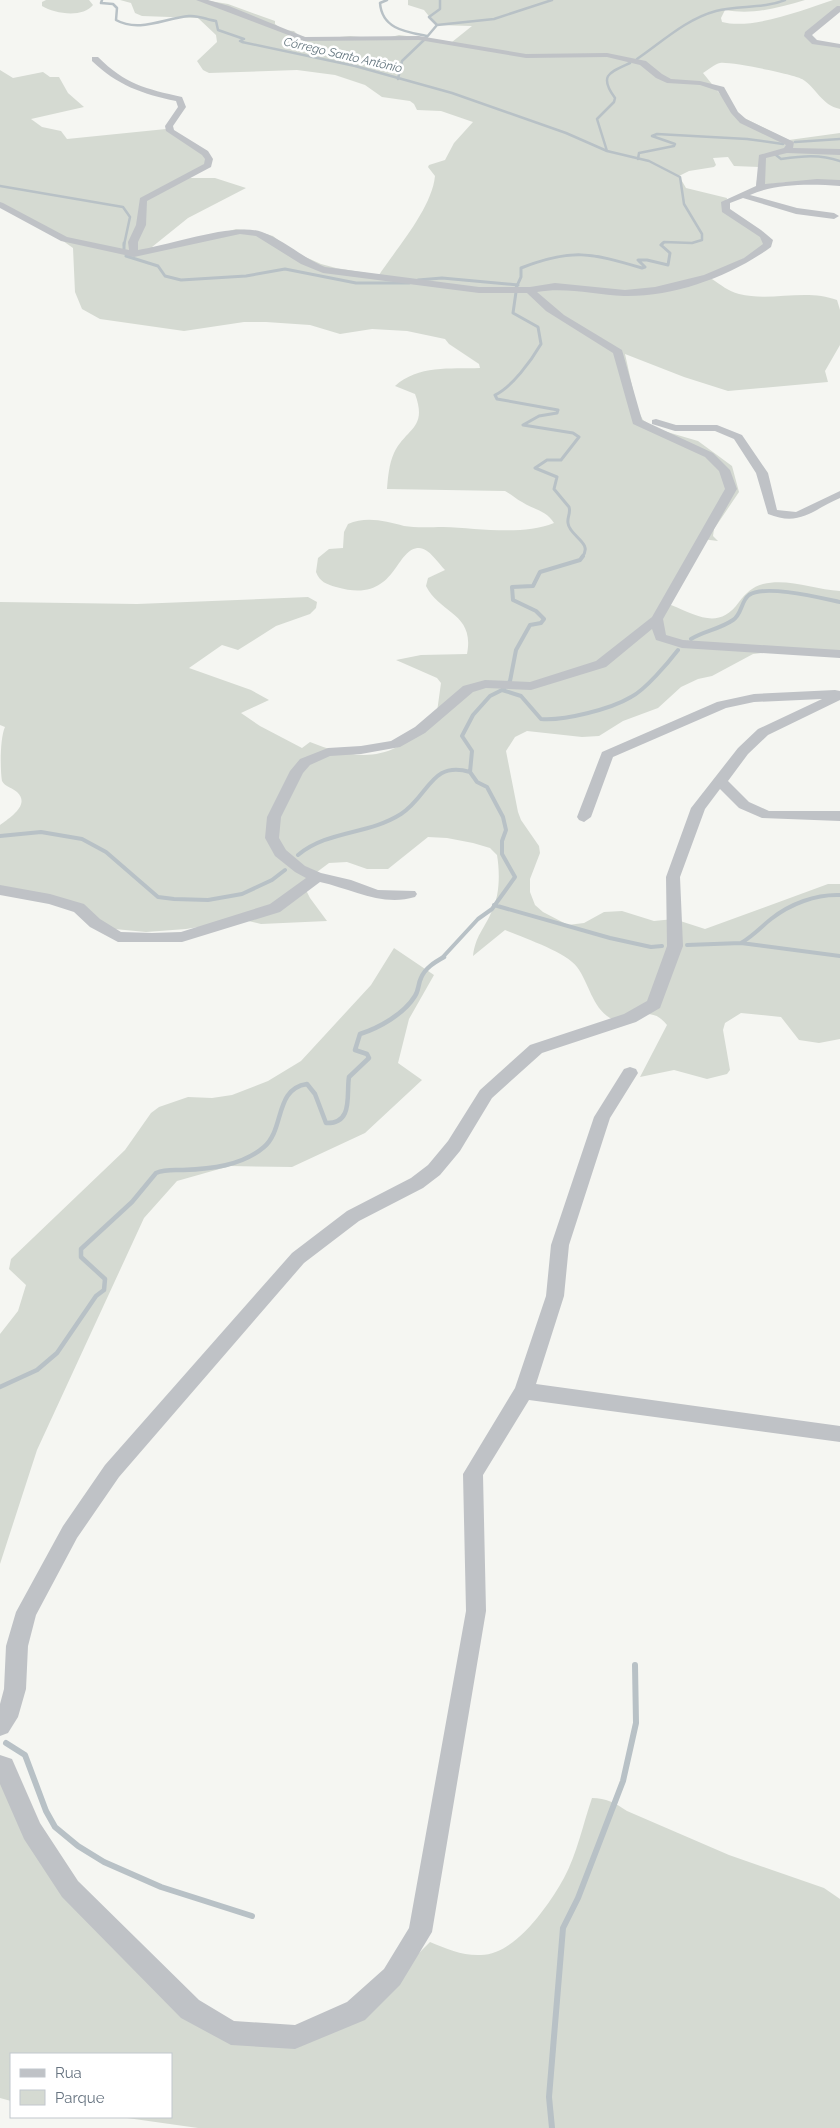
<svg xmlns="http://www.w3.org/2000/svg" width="840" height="2128" viewBox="0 0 840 2128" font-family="Raleway,sans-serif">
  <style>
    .green { fill: #d5dad2 }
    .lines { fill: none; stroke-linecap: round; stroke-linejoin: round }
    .stream-far4 { stroke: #b8c1c6; stroke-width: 2.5 }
    .stream-far3 { stroke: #b8c1c6; stroke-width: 3 }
    .stream-far2 { stroke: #b8c1c6; stroke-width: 4 }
    .stream-far1 { stroke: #b8c1c6; stroke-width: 4.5 }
    .stream { stroke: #b8c1c6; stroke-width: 6 }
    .street { fill: #bfc2c6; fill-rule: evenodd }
    .labels { text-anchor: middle; stroke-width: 5; stroke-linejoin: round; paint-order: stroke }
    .far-water-label { font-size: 12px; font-style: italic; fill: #63757e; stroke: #fff }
  </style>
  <rect width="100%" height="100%" fill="#f5f6f2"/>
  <path class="green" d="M 46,0 L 89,0 L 93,5 C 83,18 55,14 42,6 L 42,2 Z
    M 120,0 L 204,0 L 228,4 L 275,21 L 275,24 L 283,30 L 294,31 L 299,36 L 319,39 L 350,36 L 383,39 L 399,35 L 452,42 L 472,26 L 436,25 L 424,10 L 408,5 L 408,0 L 805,0 C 778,8 753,15 725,10 L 721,18 L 722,22 C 752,30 803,10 833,0 L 840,0 L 840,8 L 810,33 L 816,41 L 840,46 L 840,109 C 821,105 817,88 802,79 C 793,74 728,61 720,63 C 715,64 708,70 703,73 L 736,114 L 789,140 L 840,133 L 840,182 L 787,182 L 756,186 L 759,167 L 734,166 L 728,157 L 713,158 L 716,165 L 714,167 L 689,171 L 679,176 L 686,188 L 727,198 L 725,208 L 764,239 L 762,250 L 713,273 L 712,279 C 721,285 728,291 739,294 C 771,302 806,288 837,300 L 840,310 L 840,345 L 825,371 L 828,382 L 728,391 L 684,377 L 625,354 L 637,408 L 643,420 L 657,429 L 698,441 L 732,466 L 739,492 L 714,529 L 713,536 L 718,541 L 702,539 L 669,599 L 671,605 C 698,616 719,630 739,602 C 746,593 752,587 763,584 C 789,578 815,590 840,591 L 840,652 L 780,651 L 753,654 L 712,676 L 698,679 L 681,687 L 658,708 L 623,721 L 599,736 L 582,737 L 527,731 L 515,737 L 506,751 L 518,812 L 521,820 L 539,846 L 540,853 L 530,879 L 530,892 L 535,905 L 543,912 L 568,925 L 584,923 L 604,912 L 622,911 L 654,921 L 674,919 L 705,929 L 828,884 L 840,884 L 840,1039 L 819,1043 L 799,1040 L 781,1017 L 741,1013 L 725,1023 L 723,1030 L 730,1070 L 727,1074 L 707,1079 L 674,1070 L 640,1077 L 667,1025 C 648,1000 625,1027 610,1018 C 592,1007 589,983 577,967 C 566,952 524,938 505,930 L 473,956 C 476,935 483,931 491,913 C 500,896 500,873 497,855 L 490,848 L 473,843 L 447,838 L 428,837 L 388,869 L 367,869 L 347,862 L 329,863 L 313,875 L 305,888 L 310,898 L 327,921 L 261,924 L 244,920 L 186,929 L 146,932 L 104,928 L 75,909 L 0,886 L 0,825 C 9,818 31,805 17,792 C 13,788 5,787 2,781 C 0,769 0,738 5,727 L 0,725 L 0,602 L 137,604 L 308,597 L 317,602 L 316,608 L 310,614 L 276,626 L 238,650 L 222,645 L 189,668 L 251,690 L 269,700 L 241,713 L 260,726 L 302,748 L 310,742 C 338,753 368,762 397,747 C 411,740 423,728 436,719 L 441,683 L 437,678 L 396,660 L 421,655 L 467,654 C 475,613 440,614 426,586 L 428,578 L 445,570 C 438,563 429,548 419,548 C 394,548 397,605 336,587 C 326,584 320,582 316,572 L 318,558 L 329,549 L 343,548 L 344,532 L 348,524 C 366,516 386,521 404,526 C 416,528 431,527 443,527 C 478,528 521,536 554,523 C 546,510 534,510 522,502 C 516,499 511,494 505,491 L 387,489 C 388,477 389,464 394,453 C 406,428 428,429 415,394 L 395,386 C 418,365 450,369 480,368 L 479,364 L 449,344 L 445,339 L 407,331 L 372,329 L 340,334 L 310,325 L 266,322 L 244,322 L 184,331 L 100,319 L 82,309 L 75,292 L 73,248 L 49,231 L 0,206 L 0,70 L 13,78 L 43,72 L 50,77 L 59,77 L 68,93 L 84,107 L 31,119 L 42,127 L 61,131 L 67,139 L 166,129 L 200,151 L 209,161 L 185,178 L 215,178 L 246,188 L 188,218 L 152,247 L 175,247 L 236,229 L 256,231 L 273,236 L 292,251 L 321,264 L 336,268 L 379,275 C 397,248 432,208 435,176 L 428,167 L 429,165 L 445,160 L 454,143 L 473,122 L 441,111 L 417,110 L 414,104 L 410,101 L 382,97 L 365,85 L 335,75 L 297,70 L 209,73 L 203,70 L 197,61 L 217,42 L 216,35 L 198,18 L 142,16 L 135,13 L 131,3 Z
    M 394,948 L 434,975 L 409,1019 L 398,1063 L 422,1080 L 365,1133 L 292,1167 L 230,1166 L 177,1181 L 144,1218 L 37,1450 L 0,1564 L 0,1334 L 18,1311 L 26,1285 L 9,1269 L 11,1259 L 125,1150 L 151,1113 L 159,1107 L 188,1097 L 212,1098 L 232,1095 L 268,1081 L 301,1061 L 371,985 Z
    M 0,1762 L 79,1891 L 187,1995 L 225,2021 L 282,2033 L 376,1996 L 430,1942 C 447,1949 463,1956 481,1955 C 515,1955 549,1905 564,1878 C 577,1854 583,1824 592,1798 C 606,1798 615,1803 627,1811 L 729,1855 L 824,1888 L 840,1899 L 840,2128 L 198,2128 L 120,2117 L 171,2117 L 171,2054 L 11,2054 L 11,2101 L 0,2098 Z"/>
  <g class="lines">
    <path class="stream-far4" d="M 102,0 L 101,3 L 113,4 L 117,8 L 116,20 C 139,33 165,18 189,16 C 199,15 207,20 216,21 L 218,30 L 244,39 L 240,41 L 242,42 L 355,66 L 452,93 L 566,133 L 607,151 L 649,161 L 680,177 L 684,204 L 702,234 L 702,240 L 692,243 L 664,242 L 661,245
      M 387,0 L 380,3 C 382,29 406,32 427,36
      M 437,25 L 429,17 L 440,9 L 440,0
      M 426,38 L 437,25 L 494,19 L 552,0
      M 637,59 C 662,42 686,19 716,11 C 739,5 763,9 785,0
      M 398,79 L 402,61 L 424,40
      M 795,142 L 840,139
      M 607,151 L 597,119 L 614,102 L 615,98 C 598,75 610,72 630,63
      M 776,155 L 781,159 C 802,156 820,154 840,161
      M 638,159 L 639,153 L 674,146 L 675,144 L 652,136 L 657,134 L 747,139 L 783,144
      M 0,186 L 123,207 L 130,217 L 124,245"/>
    <path class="stream-far3" d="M 124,243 L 124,249
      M 126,256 L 158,266 L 165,276 L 181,280 L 246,276 L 285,269 L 356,283 L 409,283
      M 418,280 L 442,278 L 518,285
      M 516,288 L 521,277 L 521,268 C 572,248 591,253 642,268 L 645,267 L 638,260 L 647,260 L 668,265 L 670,253 L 661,245 L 663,243
      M 516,292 L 513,313 L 538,327 L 541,344 C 531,361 512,387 495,395 L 497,399 L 558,410 L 557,413 L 539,416 L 523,425 L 573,433 L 579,437 L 561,460 L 547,460 L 535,468 L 557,477 L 554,489 L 569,507 C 571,513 567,517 568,523 C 569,536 594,543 582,557"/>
    <path class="stream-far2" d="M 691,639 C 704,631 720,629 733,620 C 742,614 741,601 749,595 C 765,584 821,598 840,602
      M 502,690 L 521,696 L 541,719 C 564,721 611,709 631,697 C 645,690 668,663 678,650
      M 0,836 L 41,832 L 82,839 L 106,852 L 158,897 L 174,899 L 208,900 L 242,894 L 272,880 L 285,870
      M 298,855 C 328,830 368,835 401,814 C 429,796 431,760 470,772
      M 494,905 L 610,938 L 651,947 L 662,946
      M 741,943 C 753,936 761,927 771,919 C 790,904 816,894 840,895
      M 687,945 L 741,943 L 840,956
      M 442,958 L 478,919 L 492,909 L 515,877 L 502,854 L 502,841 L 506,830 L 503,817 L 487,787 L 477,782 L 470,772 L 472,751 L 462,736 L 473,715 L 490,696 L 502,690 L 510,681 L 516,650 L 530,625 L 541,623 L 544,619 L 536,611 L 513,600 L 512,587 L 533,586 L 540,572 L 580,560 L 583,556"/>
    <path class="stream-far1" d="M 0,1387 L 37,1370 L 57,1353 L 96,1296 L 104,1290 L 105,1279 L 81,1257 L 81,1249 L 132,1202 L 156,1173 C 165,1169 173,1170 183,1170 C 210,1169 242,1166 264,1147 C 285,1129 274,1089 307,1084 L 315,1094 L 326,1123 C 354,1124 346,1094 349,1077 L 369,1058 L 367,1054 L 355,1050 L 360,1034 C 379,1028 404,1014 415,996 C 419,990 418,984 421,978 C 425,968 435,962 444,957"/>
    <path class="stream" d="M 6,1743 L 25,1755 L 46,1811 L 55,1827 L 78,1846 L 104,1862 L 161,1887 L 252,1916
      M 552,2128 L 549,2097 L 563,1928 L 578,1898 L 623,1781 L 636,1723 L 635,1665"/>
    <path class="street" d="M 196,0 L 208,0 L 229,6 L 305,37 L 419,36 L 526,54 L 607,53 L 646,61 L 662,74 L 671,79 L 700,81 L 724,87 L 738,112 L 746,119 L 794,142 L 793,148 L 840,149 L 840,155 L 787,153 L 766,158 L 765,184 L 817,179 L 840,180 L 840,186 C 812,184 776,183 750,195 L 797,208 L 834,213 L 839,216 L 834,219 L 796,214 L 743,198 L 730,203 L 730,209 L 761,230 L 773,240 L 771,247 C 731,276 675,297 624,296 C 595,295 567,287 537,292 L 564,315 L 622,350 L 642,420 L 713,453 L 730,470 L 737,489 L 663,619 L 666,635 L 683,640 L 840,650 L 840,658 L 682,648 L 656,640 L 652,629 L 606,667 L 531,690 L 486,688 L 473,692 L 425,733 L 400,747 L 361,754 L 330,756 L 310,765 L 303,773 L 281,817 L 279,838 L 286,850 L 305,866 L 321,873 L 351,880 L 378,890 L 415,891 L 417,894 L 415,897 C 382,907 352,889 320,882 L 280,912 L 182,942 L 118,942 L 90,927 L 74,912 L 49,904 L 0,895 L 0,885 L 50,894 L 84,904 L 100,919 L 121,932 L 152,933 L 181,932 L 270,904 L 306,878 L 295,872 L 275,856 L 265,838 L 267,817 L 290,771 L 300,759 L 328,748 L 361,746 L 391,741 L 415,727 L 463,686 L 485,680 L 530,682 L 596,661 L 652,617 L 725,489 L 719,471 L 705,457 L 633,424 L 613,353 L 546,311 L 527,293 L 479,293 L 323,273 L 301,264 L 256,236 L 240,234 L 134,257 L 61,241 L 0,208 L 0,202 L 3,203 L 67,237 L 129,250 L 128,242 L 136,225 L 140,198 L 204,164 L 205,159 L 202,155 L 166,131 L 165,126 L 178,107 L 176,101 C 142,94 117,85 92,61 L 92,57 L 98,57 C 125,84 146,89 182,97 L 186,107 L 173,126 L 174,130 L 208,151 L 213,159 L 211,167 L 147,201 L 146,225 L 138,242 L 138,250 C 170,245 234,222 262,232 C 284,240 303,258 325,267 L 479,287 L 530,287 L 555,283 L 625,290 L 655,287 L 704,275 L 744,258 L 763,244 L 760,237 L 722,212 L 721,202 L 756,186 L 759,155 L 784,148 L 786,145 L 740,123 L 731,113 L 718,91 L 700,85 L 667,83 L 656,78 L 640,65 L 607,57 L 526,58 L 419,40 L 304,41 Z
      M 837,6 L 840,6 L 840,12 L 812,35 L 817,40 L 840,44 L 840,48 L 812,44 L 804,36 L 805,32 Z
      M 656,419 L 676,425 L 717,425 L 742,435 L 768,473 L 777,510 L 796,512 L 840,491 L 840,498 C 812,510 800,527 768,514 L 756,473 L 734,439 L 715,431 L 675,431 L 652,424 L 652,420 Z
      M 835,690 L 840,691 L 840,700 L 768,735 L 748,754 L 728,781 L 749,802 L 769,811 L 840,811 L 840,821 L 762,818 L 739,808 L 720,789 L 705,809 L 680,877 L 683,946 L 660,1008 L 636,1022 L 542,1053 L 492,1098 L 460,1151 L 440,1175 L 423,1188 L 359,1221 L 304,1263 L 119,1477 L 77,1538 L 36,1615 L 28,1646 L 26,1689 L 18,1717 L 8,1733 L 0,1736 L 0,1704 L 4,1689 L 6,1646 L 16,1612 L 63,1526 L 105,1465 L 292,1253 L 347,1211 L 411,1178 L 428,1165 L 448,1141 L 480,1090 L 530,1045 L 624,1014 L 647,1001 L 667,946 L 666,877 L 691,808 L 738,748 L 758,729 L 822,699 L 754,702 L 726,708 L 613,757 L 591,817 L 584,822 L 579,820 L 577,817 L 602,752 L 717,702 L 754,694 Z
      M 630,1067 L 636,1069 L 638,1073 L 610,1118 L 569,1245 L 564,1296 L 536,1384 L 840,1426 L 840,1442 L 529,1400 L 483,1475 L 486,1611 L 432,1932 L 400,1985 L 365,2020 L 295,2049 L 231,2045 L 181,2018 L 62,1897 L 24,1839 L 0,1784 L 0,1755 L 12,1759 L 40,1823 L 78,1881 L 199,2000 L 234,2021 L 295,2025 L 347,2002 L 384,1969 L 409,1928 L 466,1611 L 463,1474 L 515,1388 L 546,1296 L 551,1245 L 594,1117 L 624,1069 Z"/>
  </g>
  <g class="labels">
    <g class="far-water-label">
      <text transform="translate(343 55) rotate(13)" y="4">Córrego Santo Antônio</text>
    </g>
  </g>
  <rect x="10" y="2053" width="162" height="65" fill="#ffffff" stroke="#c2c7cd"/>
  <rect x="20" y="2069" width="25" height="8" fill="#bfc2c6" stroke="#c2c7cd"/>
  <text x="55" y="2078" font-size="15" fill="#677481">Rua</text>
  <rect x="20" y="2090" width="25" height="15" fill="#d5dad2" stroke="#c2c7cd"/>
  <text x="55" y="2103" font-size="15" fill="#677481">Parque</text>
</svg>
